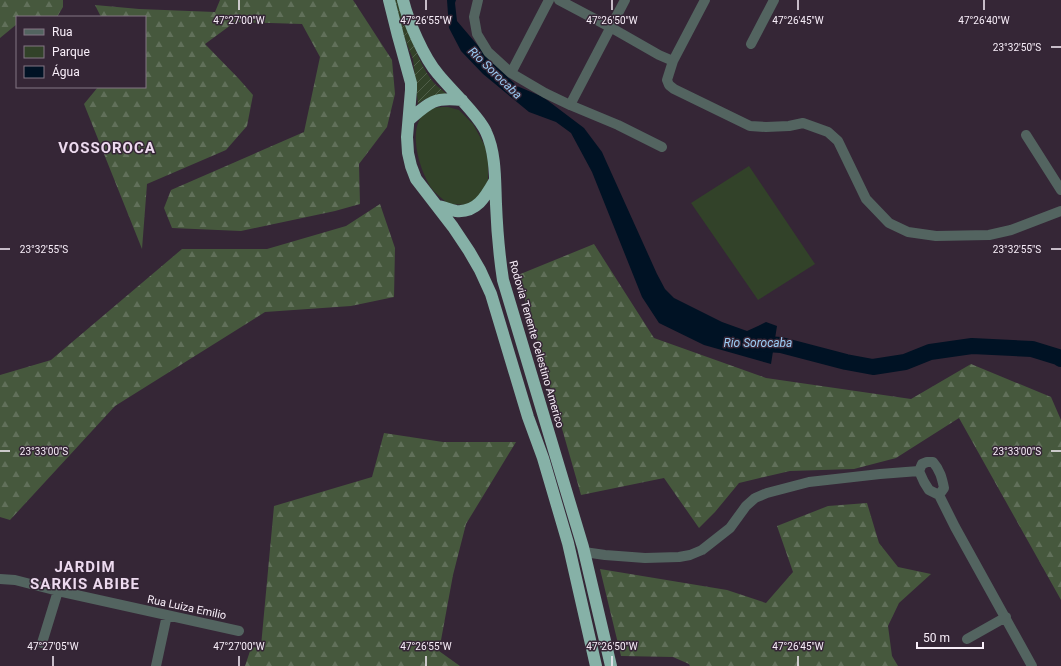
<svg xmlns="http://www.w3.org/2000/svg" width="1061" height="666" viewBox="0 0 1061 666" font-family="Roboto,sans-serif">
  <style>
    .green { fill: #324229 }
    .forest { fill: url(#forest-firs) }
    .garden { fill: url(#garden-furrows) }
    .water { fill: #001224 }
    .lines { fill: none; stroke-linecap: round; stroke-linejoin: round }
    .river { stroke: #001224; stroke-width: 16 }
    .street { stroke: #536460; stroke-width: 10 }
    .highway { stroke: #86b1a7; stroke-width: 12 }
    .ticks { fill: none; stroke: #f8eef9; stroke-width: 1.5 }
    .labels { text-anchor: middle; stroke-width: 3; stroke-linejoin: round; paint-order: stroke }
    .street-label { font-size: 11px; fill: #f8eef9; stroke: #352636 }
    .water-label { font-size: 12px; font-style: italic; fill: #9bccf5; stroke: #352636 }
    .district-label { font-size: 15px; font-weight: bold; letter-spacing: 1px; fill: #eddaef; stroke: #352636 }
    .ticks-label { font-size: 10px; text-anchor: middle; fill: #f8eef9; stroke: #352636; stroke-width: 3; stroke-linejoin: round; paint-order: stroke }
  </style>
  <defs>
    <pattern id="forest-firs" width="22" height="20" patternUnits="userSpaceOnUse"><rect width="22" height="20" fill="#46583d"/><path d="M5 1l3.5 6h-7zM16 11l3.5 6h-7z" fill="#61705a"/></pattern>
    <pattern id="garden-furrows" width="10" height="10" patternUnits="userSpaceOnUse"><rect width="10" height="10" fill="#324229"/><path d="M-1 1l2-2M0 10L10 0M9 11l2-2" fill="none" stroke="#505e49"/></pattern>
  </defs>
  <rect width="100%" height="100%" fill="#352636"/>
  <path class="green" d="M 448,107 L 459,110 L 473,124 L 485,146 L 488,161 L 488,180 L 479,199 L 467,205 L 448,204 C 443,199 436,194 432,189 C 420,172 405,126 427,111 C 433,107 440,107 448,107 Z
    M 749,166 L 815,264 L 758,300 L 691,203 Z"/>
  <path class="forest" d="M 0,0 L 63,0 L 63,7 L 57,17 L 17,17 L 17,24 L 0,38 Z
    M 220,0 L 353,0 L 392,60 L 395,94 L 387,127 L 359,164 L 360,204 L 335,211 L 241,231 L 172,228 L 164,208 L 171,190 L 304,132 L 320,57 L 302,24 L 235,22 L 205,44 L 239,79 L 253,95 L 247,126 L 226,150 L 147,184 L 142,249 L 84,104 L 98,87 L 145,87 L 145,17 L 101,17 L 95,5 L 139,9 L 215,12 Z
    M 380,204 L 395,248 L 394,297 L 351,306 L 265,312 L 115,406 L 10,520 L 0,517 L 0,375 L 51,360 L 182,249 L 267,249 L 346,226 Z
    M 594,244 L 654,338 L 766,378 L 911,399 L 971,364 L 1051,397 L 1061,420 L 1061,600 L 959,418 L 896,458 L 854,469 L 790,471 L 739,483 L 715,512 L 699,528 L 664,478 L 581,495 L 518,275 Z
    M 384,433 L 443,442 L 516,442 L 466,524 L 453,575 L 439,651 L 460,666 L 245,666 L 251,648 L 261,646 L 274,506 L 372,477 Z
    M 867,503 L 879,543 L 898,567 L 931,574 L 899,603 L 888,626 L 892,656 L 898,666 L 690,666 L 689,664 L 673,657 L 621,656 L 600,569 L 727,590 L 766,603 L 793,572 L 777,526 L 828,506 Z"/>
  <path class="garden" d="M 391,0 L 398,0 C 407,25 418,67 437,86 C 441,89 445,92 449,96 C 436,96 429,95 418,104 L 413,59 L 401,29 Z"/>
  <path class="water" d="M 447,0 L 456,0 L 455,3 L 457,21 L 491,61 L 517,86 L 543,97 L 584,128 L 602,152 L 606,161 L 657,274 L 665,289 L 674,298 L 722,322 L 747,331 L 758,326 L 766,322 L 777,326 L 771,364 L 704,345 L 659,323 L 642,297 L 592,172 L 571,133 L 556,122 L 529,112 L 483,74 L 461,51 L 449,28 Z"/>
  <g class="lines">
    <path class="river" d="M 752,343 L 781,345 L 846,362 L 873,367 L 905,362 L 930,352 L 972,346 L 1032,349 L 1058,357 L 1061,359"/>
    <path class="street" d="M 478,0 L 474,17 L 477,34 L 488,52 L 511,73 L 545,93 L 570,105 L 618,125 L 662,147
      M 559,0 L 610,27 L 659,55 L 673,61
      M 705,0 L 673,61 L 667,80 L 669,85 L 674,89 L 750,126 L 766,127 L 789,126 L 803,123 L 828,132 L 838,141 L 866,199 L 889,223 L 908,232 L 936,236 L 989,235 L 1011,230 L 1061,211
      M 751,44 L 774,0
      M 511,73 L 549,0
      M 570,105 L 625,0
      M 1026,135 L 1061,190
      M 939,495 L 944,488 C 942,478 940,470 933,462 L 927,462 L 922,464 L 919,471 L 924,482 L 929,490 L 939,495 L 955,527 L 1032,666
      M 584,552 L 605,555 L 645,558 L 679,557 L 690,555 L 702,550 L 730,528 L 746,506 L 755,498 L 767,493 L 809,482 L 880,474 L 919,471
      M 0,579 L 15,580 L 58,591 L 239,631
      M 967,639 L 1006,617
      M 42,643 L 58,591
      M 156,666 L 167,615"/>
    <path class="highway" d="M 389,0 L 398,36 L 411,83 L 411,90 L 407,137 L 408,153 L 411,166 L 416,179 L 453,227 L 469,251 L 480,270 L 491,294 L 528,417 L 543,458 L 568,543 L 596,666
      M 403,0 C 408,21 424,58 438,74 C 452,91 467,104 480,122 C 482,125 485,129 486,132 C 496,153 495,181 496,204 C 497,229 499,254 503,280 L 583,547 L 611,666
      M 409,120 C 416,114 424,106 433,102 C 442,98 453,99 462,100
      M 438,206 C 444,207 450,210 456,211 C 477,213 486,196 495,180"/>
  </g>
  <path class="ticks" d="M 239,0 L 239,10M 426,0 L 426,10M 612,0 L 612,10M 798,0 L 798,10M 984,0 L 984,10M 1051,47 L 1061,47M 0,249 L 10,249M 1051,249 L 1061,249M 0,451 L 10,451M 1051,451 L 1061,451M 53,656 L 53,666M 239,656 L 239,666M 426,656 L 426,666M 612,656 L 612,666M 798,656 L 798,666"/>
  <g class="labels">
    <g class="street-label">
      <text transform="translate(537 344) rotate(74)" y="4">Rodovia Tenente Celestino Americo</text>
      <text transform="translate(187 607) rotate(12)" y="4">Rua Luiza Emilio</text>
    </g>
    <g class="water-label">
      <text transform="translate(495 73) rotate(44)" y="4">Rio Sorocaba</text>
      <text x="758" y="347">Rio Sorocaba</text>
    </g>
    <g class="district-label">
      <text x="107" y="153">VOSSOROCA</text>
      <text x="85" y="572">JARDIM<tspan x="85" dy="17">SARKIS ABIBE</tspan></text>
    </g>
  </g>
  <g class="ticks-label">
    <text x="239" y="24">47°27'00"W</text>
    <text x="426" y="24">47°26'55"W</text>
    <text x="612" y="24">47°26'50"W</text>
    <text x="798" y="24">47°26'45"W</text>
    <text x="984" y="24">47°26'40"W</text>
    <text x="1017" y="51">23°32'50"S</text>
    <text x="44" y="253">23°32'55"S</text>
    <text x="1017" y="253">23°32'55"S</text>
    <text x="44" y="455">23°33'00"S</text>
    <text x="1017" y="455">23°33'00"S</text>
    <text x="53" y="650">47°27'05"W</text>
    <text x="239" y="650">47°27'00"W</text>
    <text x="426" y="650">47°26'55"W</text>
    <text x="612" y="650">47°26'50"W</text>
    <text x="798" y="650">47°26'45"W</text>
  </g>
  <rect x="16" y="16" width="130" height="72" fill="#352636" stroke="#837684"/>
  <rect x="24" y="29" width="20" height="6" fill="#536460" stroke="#837684"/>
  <text x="52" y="36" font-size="12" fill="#f8eef9">Rua</text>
  <rect x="24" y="46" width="20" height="12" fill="#324229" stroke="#837684"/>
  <text x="52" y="56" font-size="12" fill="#f8eef9">Parque</text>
  <rect x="24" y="66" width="20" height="12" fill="#001224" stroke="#837684"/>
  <text x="52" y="76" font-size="12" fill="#f8eef9">Água</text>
  <path d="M917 642v6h66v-6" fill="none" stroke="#f8eef9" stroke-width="2"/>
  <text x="923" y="642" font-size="12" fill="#f8eef9" stroke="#352636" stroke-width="3" paint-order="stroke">50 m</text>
</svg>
